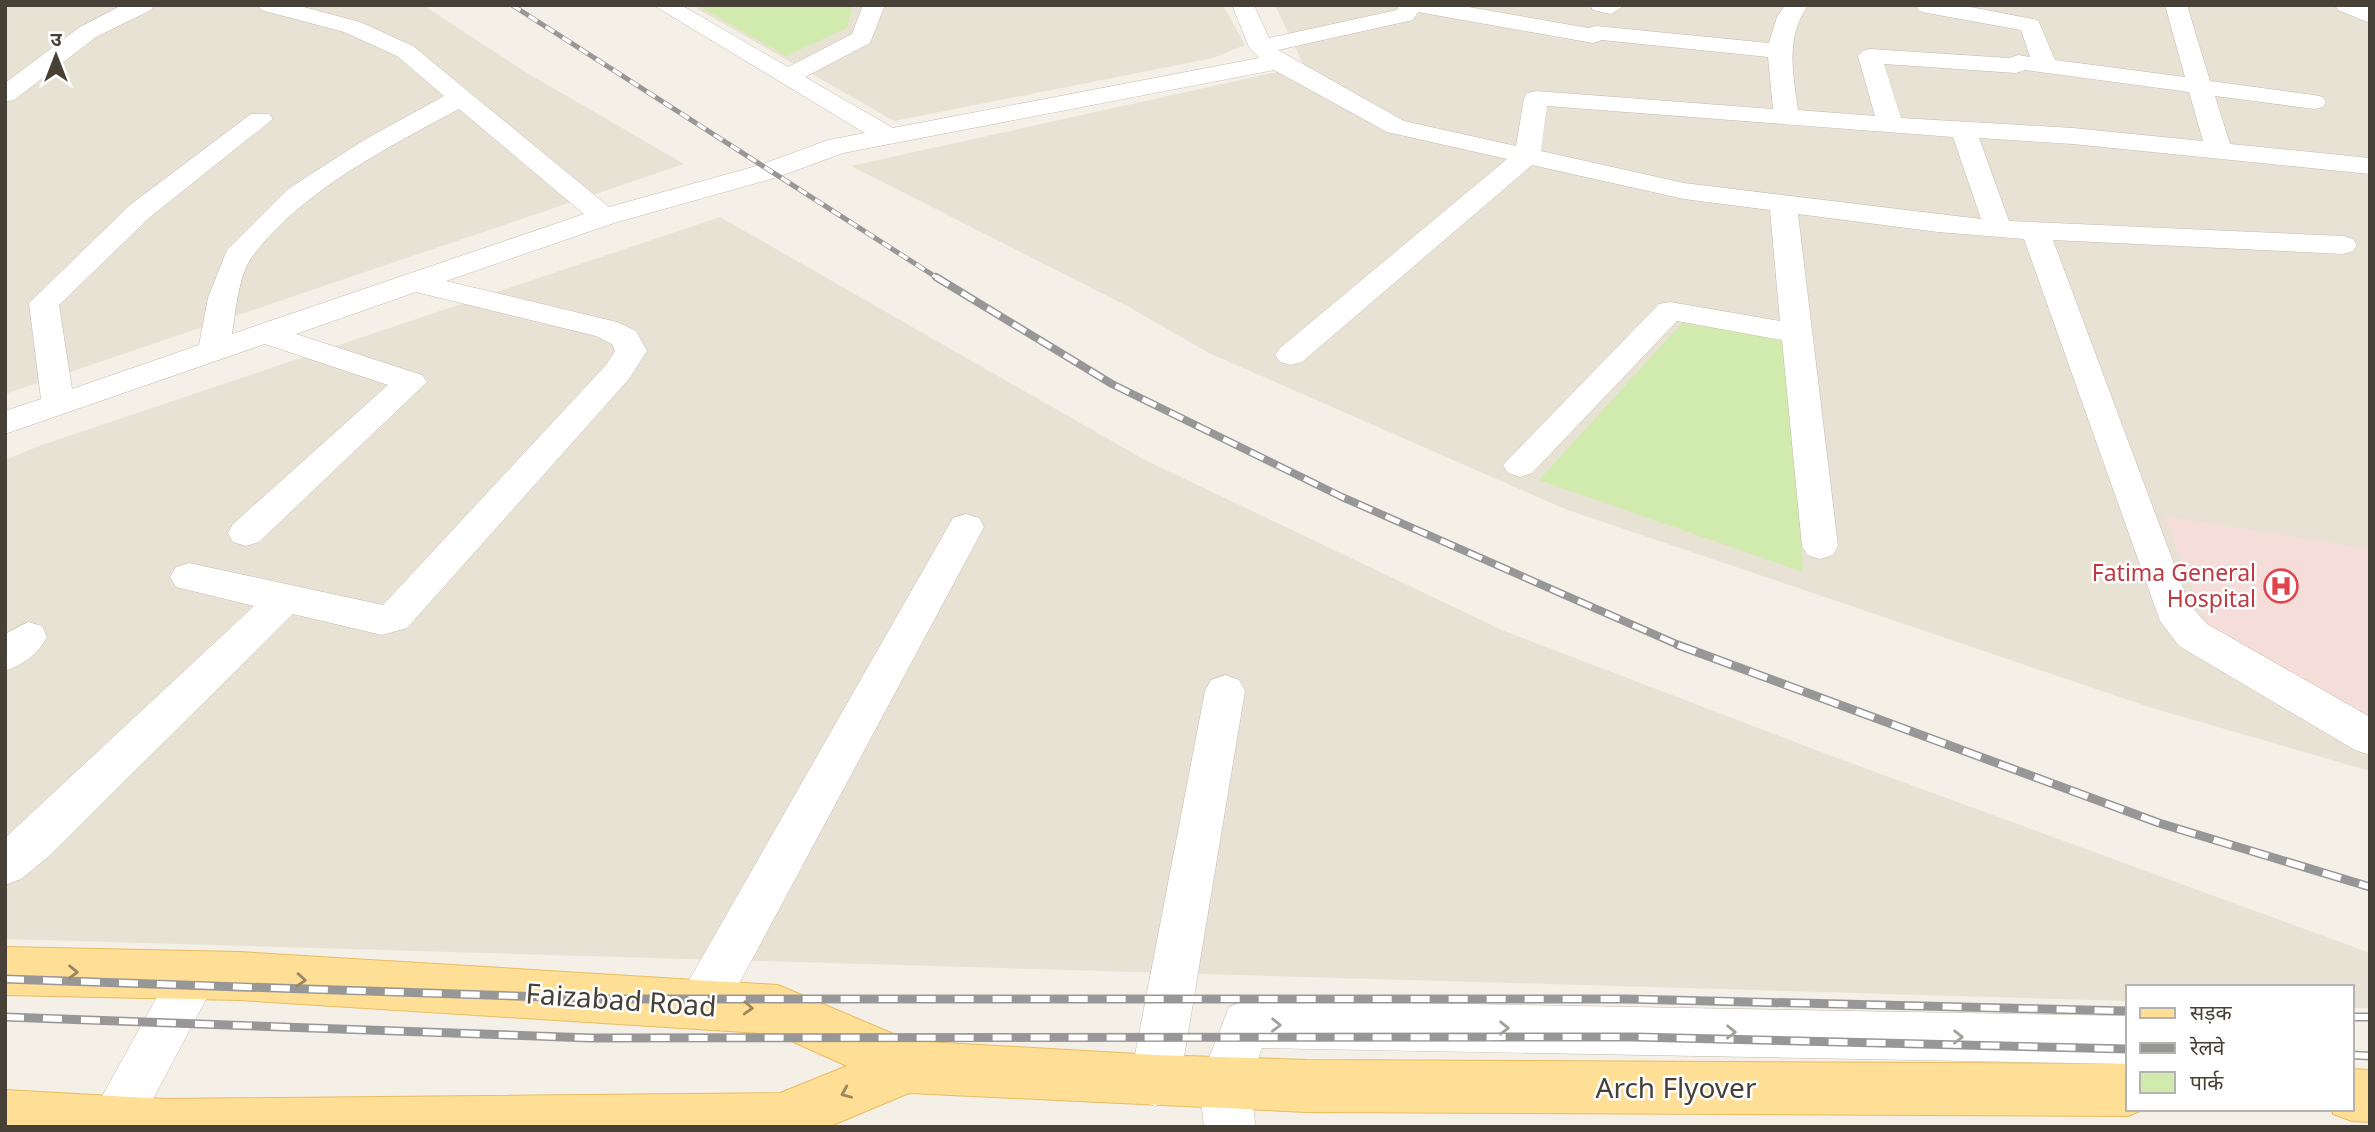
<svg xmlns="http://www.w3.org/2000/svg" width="2375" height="1132" viewBox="0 0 2375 1132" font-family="'Noto Sans','Noto Sans Devanagari',sans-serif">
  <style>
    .residential { fill: #e8e2d5 }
    .medical { fill: #f5ddda }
    .green { fill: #d1eaae }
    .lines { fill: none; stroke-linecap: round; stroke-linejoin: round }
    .minor-casing { stroke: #c3baac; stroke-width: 1 }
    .major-casing { stroke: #e8bc61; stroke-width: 2 }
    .minor { fill: #fff; fill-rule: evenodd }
    .major { fill: #ffde95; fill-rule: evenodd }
    .rail-far2-casing { stroke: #979797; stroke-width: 5 }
    .rail-far1-casing { stroke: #979797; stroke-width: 8 }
    .rail-casing { stroke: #979797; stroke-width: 9 }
    .rail-far2 { stroke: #fff; stroke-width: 3.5; stroke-dasharray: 10; stroke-linecap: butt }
    .rail-far1 { stroke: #fff; stroke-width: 5; stroke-dasharray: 15; stroke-linecap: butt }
    .rail { stroke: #fff; stroke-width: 6; stroke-dasharray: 19; stroke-linecap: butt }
    .oneway { stroke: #9a8761 }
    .oneway2 { stroke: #a3a09a }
    .labels { text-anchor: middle; stroke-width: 5; stroke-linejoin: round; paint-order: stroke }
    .health-label { font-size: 23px; fill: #be3a42; stroke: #fff; text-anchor: end }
    .near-street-label { font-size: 28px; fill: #474036; stroke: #fff }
  </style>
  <rect width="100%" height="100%" fill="#f4f0e7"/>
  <path class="residential" d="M 5,5 L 423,5 L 522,70 L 684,164 L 5,394 Z
    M 691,5 L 1223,5 L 1245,45 L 1213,58 L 894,121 Z
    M 1275,5 L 2370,5 L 2370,771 L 2152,708 L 1565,509 L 1209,353 L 1129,307 L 851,166 L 1304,66 Z
    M 720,217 L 1145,460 L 1502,630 L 1829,755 L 2370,953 L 2370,1008 L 2352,1008 L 2352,987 L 2128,987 L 2128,1001 L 5,939 L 5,460 L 39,446 Z"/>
  <path class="medical" d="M 2164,516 L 2370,549 L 2370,724 L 2207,624 Z"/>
  <path class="green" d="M 697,5 L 853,5 L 847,28 L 786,56 Z
    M 1682,323 L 1789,340 L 1803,572 L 1539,480 Z"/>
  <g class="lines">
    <defs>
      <path id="minor" d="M 122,5 L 154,5 L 151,10 L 96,37 L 14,100 L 5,102 L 5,83 L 80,27 Z
        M 258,5 L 296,5 L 360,22 L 413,46 L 609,207 L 760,165 L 828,140 L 865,133 L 653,5 L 681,5 L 788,67 L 852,34 L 863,5 L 885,5 L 870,43 L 805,77 L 893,128 L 1259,58 L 1249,47 L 1232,5 L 1254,5 L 1269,38 L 1397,10 L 1400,5 L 1457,5 L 1588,28 L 1596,26 L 1769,43 L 1777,17 L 1785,5 L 1808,5 C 1785,38 1793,73 1798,110 L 1875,116 L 1858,56 L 1862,51 L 1870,49 L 2009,58 L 2018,55 L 2030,57 L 2021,30 L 1927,13 L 1919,11 L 1916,5 L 1960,5 L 2038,20 L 2055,60 L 2185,77 L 2165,5 L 2187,5 L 2210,81 L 2314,95 L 2323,97 L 2326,102 L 2323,107 L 2314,109 L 2215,96 L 2230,144 L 2370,158 L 2370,174 L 2073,144 L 1979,138 L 2009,221 L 2343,236 L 2353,239 L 2357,245 L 2353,251 L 2343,254 L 2053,240 L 2189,604 L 2207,624 L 2370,717 L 2370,755 L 2355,750 L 2179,646 L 2160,621 L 2024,239 L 1938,232 L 1798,214 L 1838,546 L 1833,555 L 1820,559 L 1807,555 L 1802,546 L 1782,340 L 1677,321 L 1532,473 L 1520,477 L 1508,473 L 1503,465 L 1659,304 L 1670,302 L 1780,321 L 1770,210 L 1684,199 L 1532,165 L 1302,362 L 1291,365 L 1280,362 L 1275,355 L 1280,348 L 1507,159 L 1387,132 L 1274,70 L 843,153 L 778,177 L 614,223 L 446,281 L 617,322 L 636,331 L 647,351 L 629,379 L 407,628 L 382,635 L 293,614 L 49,856 L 21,879 L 5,885 L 5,838 L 254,606 L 176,587 L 170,577 L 176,567 L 189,563 L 383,605 L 606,365 L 615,351 L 612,344 L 596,336 L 416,292 L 296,334 L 422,375 L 427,382 L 259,542 L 246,546 L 233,542 L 228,533 L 233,524 L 388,385 L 265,344 L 5,434 L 5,411 L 41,399 L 29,303 L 130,205 L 251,114 L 269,114 L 273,119 L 150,217 L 59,305 L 72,389 L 199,345 L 208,298 L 227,250 L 288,189 L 364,140 L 444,96 L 397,56 L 344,32 L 261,10 ZM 1418,12 L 1593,43 L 1602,40 L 1768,57 L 1773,109 L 1536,91 L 1527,93 L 1524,98 L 1516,146 L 1404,121 L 1278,50 L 1413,20 ZM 1884,64 L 2016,73 L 2025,70 L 2189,92 L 2203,141 L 2073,128 L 1901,118 ZM 1547,106 L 1953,137 L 1981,219 L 1684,183 L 1541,151 ZM 459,109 L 584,214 L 232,334 C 236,311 238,276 252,257 C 302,190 387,148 459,109 Z
        M 1590,5 L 1621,5 L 1622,7 L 1611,14 L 1593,10 Z
        M 2335,5 L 2370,7 L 2370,23 L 2338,10 Z
        M 966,514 L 979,518 L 984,527 L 718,1023 L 701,1029 L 684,1023 L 677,1006 L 684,989 L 953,518 Z
        M 28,622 L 42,626 L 47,637 C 38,654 23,665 5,671 L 5,634 Z
        M 1225,675 L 1239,680 L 1245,691 L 1180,1081 L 1173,1099 L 1155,1106 L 1137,1099 L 1130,1081 L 1205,691 L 1211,680 Z
        M 195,952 L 212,959 L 219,975 L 138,1127 L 85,1127 L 178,959 Z
        M 1246,1000 L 2128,1016 L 2128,1064 L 1262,1048 L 1249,1083 L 1256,1127 L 1204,1127 L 1199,1083 L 1229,1007 Z"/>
      <path id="major" d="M 5,947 L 239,952 L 778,985 L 910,1041 L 1155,1055 L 1306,1060 L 2128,1064 L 2128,1109 L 2145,1109 L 2128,1116 L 1306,1112 L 909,1093 L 828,1127 L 5,1127 L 5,1090 L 166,1099 L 780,1093 L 847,1066 L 776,1034 L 239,1000 L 5,995 Z
        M 2352,1069 L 2370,1070 L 2370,1122 L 2352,1121 L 2333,1114 L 2332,1109 L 2352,1109 Z"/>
    </defs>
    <use href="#minor" class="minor-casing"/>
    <use href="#major" class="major-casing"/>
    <use href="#minor" class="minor"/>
    <use href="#major" class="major"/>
    <defs>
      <path id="rail-far2" d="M 512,5 L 939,279"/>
      <path id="rail-far1" d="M 936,277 L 1112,384 L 1342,497 L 1683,647"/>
      <path id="rail" d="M 1678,645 L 2159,823 L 2370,887
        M 5,979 L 604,999 L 1627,999 L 2128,1011
        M 5,1017 L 591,1038 L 1635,1037 L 2128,1049
        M 2352,1017 L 2370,1017
        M 2352,1055 L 2370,1056"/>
    </defs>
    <use href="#rail-far2" class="rail-far2-casing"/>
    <use href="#rail-far1" class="rail-far1-casing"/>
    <use href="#rail" class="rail-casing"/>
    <use href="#rail-far2" class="rail-far2"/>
    <use href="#rail-far1" class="rail-far1"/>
    <use href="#rail" class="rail"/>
  </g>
  <defs><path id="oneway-chevron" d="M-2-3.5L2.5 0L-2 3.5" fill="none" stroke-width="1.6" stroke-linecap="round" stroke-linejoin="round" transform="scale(1.75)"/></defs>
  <g class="oneway">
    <use href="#oneway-chevron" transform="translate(73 972) rotate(1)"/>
    <use href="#oneway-chevron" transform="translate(301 980) rotate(4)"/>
    <use href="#oneway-chevron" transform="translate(748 1008) rotate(3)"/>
    <use href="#oneway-chevron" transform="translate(846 1093) rotate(157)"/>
  </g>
  <g class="oneway2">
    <use href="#oneway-chevron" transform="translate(1276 1025) rotate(1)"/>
    <use href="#oneway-chevron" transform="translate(1504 1028) rotate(1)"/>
    <use href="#oneway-chevron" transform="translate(1731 1032) rotate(1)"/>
    <use href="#oneway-chevron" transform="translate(1958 1037) rotate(1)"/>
  </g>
  <defs>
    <symbol id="hospital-ring" viewBox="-11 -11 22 22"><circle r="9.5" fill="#fff" stroke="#e0444e" stroke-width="1.5"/><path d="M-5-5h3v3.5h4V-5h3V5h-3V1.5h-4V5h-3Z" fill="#e0444e"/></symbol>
  </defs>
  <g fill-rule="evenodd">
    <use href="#hospital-ring" x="2262" y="567" width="38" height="38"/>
  </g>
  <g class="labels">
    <g class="health-label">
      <text x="2256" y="581">Fatima General<tspan x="2256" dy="26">Hospital</tspan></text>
    </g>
    <g class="near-street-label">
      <text transform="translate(621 1000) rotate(4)" y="10">Faizabad Road</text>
      <text x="1676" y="1098">Arch Flyover</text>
    </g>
  </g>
  <rect width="2375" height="1132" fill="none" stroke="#474036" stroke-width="14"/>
  <rect x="2126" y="985" width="228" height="126" fill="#ffffff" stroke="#b5b3af" stroke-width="2"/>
  <rect x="2140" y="1008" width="35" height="10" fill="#ffde95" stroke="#b5b3af" stroke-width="2"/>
  <text x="2190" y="1020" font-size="21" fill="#474036">सड़क</text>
  <rect x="2140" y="1043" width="35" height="10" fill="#979797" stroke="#b5b3af" stroke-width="2"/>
  <text x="2190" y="1055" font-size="21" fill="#474036">रेलवे</text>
  <rect x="2140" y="1072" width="35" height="21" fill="#d1eaae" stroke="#b5b3af" stroke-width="2"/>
  <text x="2190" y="1090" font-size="21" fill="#474036">पार्क</text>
  <g transform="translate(56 56)" stroke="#ffffff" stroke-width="5" paint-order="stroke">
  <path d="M0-5L12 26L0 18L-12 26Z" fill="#474036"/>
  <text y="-10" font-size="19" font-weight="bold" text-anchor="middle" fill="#474036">उ</text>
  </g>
</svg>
